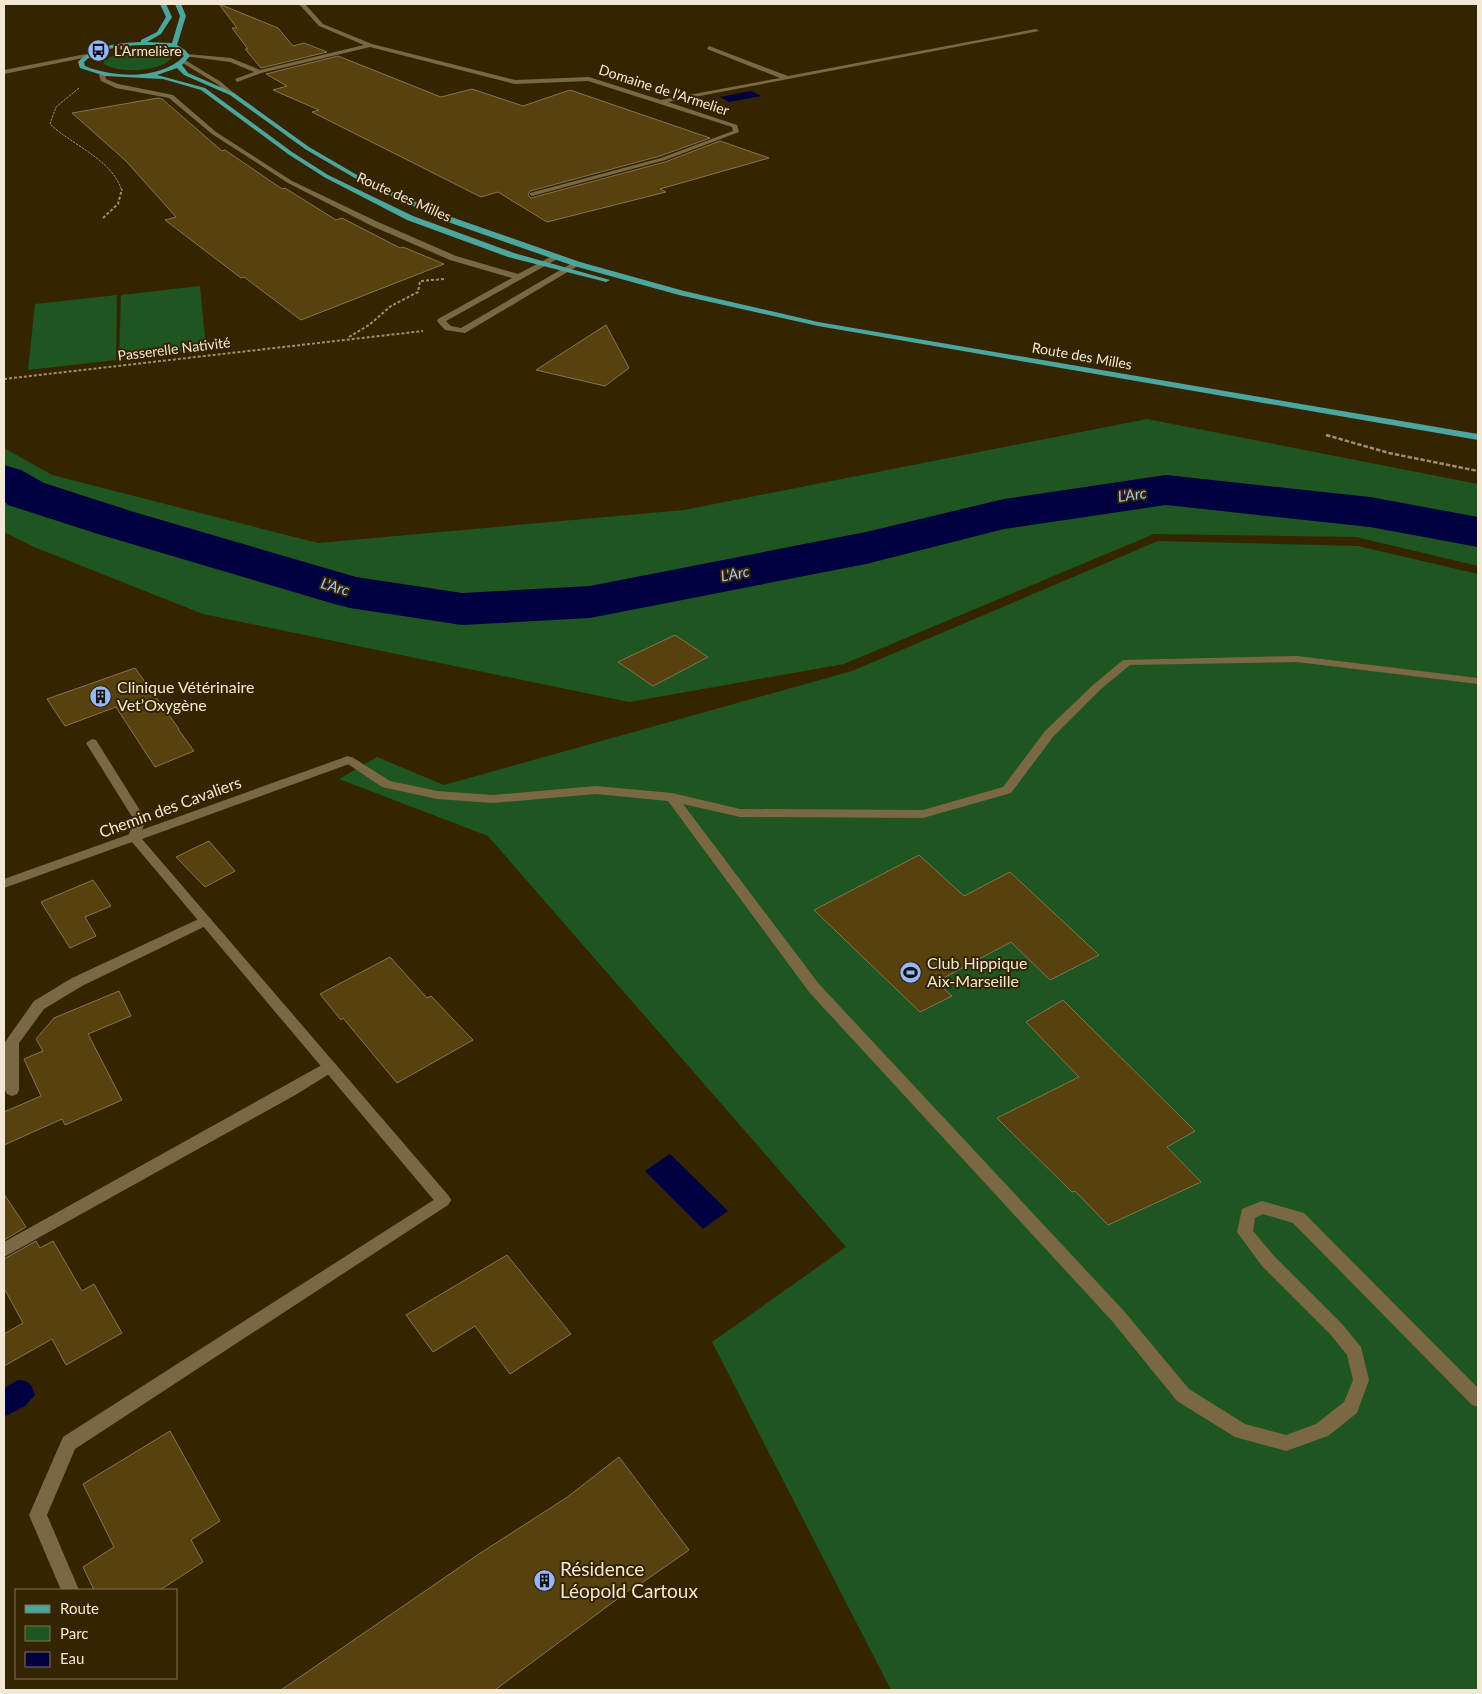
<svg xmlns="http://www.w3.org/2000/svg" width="1482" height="1694" viewBox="0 0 1482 1694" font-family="Lato,sans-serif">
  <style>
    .green { fill: #1e5521 }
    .water { fill: #000040 }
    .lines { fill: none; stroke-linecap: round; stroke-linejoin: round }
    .river { fill: #000040; fill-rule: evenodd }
    .building { fill: #57410e; stroke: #877450 }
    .path-far2 { stroke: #9b8e72; stroke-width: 1; stroke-dasharray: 2.5 1; stroke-linecap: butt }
    .path-far1 { stroke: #9b8e72; stroke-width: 2; stroke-dasharray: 3 2; stroke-linecap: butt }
    .path { stroke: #9b8e72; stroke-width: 2.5; stroke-dasharray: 4.5 2; stroke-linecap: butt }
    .service { fill: #7a6844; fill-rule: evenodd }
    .minor { fill: #7a6844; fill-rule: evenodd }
    .tertiary { fill: #7a6844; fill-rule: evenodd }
    .primary { fill: #4ca6a0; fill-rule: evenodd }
    .labels { text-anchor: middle; stroke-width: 4; stroke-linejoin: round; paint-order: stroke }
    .far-poi-label { font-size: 14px; fill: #f3e8d5; stroke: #342500; text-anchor: start }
    .far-street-label { font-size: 14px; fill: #f3e8d5; stroke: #342500 }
    .far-water-label { font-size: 15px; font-style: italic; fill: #a5c2fd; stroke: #342500 }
    .poi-label { font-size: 16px; fill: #f3e8d5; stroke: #342500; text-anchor: start }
    .street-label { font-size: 16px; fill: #f3e8d5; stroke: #342500 }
    .near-poi-label { font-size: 19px; fill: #f3e8d5; stroke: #342500; text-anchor: start }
  </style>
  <rect width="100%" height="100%" fill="#342500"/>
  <path class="green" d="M 143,49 L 161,50 L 171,54 L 172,57 C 163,72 118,74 104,64 L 104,61 L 118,53 Z
    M 200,286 L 206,349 L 119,360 L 121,295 Z
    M 117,295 L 116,360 L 28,370 L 35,304 Z
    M 1147,419 L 1478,484 L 1478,566 L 1356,537 L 1154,534 L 844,664 L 629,702 L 203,614 L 34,547 L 4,532 L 4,448 L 52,475 L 318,543 L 684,510 Z
    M 1158,541 L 1358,546 L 1478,574 L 1478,1690 L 891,1690 L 712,1342 L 846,1247 L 488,836 L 339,779 L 377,757 L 444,785 L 852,671 Z"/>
  <path class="water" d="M 751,91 L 761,96 L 729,102 L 720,97 Z
    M 670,1154 L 728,1211 L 703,1229 L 645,1171 Z
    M 18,1380 C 29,1380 32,1385 35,1395 L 25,1406 L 4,1417 L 4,1388 Z"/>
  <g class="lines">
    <path class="river" d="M 4,465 L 21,470 L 44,483 L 134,512 L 356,577 L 462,593 L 590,586 L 866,532 L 1004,499 L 1166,475 L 1370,497 L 1478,517 L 1478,547 L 1370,527 L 1166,505 L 1004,529 L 866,564 L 590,618 L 462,625 L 350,608 L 331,603 L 98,534 L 8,505 L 4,501 Z"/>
  </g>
  <path class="building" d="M 219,4 L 278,28 L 293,46 L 304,43 L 327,52 L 261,68 L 245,49 L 248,49 L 232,28 L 237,28 Z
    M 338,56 L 441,97 L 472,89 L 523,106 L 570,90 L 710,138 L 660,156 L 530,191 L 528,195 L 531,198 L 665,162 L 720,141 L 769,158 L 660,189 L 666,192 L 547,222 L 498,192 L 481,197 L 312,112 L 319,110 L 273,90 L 287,86 L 266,74 Z
    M 158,98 L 162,99 L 222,151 L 225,150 L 282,189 L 285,188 L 336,220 L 342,218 L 400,248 L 403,247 L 444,264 L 301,320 L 244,277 L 241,278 L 165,220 L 176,217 L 126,161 L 72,113 Z
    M 606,325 L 629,368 L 605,386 L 536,370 Z
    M 675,635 L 708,657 L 653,686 L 618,662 Z
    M 135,668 L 179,729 L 178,729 L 194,751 L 155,767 L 116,707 L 65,726 L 47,699 Z
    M 209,841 L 235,871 L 205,887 L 176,857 Z
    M 919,855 L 964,896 L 1010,872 L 1099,955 L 1050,980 L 1011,942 L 936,982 L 952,996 L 920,1012 L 814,910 Z
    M 93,880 L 111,906 L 85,917 L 96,936 L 70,948 L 41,902 Z
    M 390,957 L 427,998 L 431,996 L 473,1040 L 397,1083 L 343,1018 L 341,1020 L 320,994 Z
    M 119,991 L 131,1016 L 88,1034 L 122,1100 L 65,1125 L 62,1119 L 4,1145 L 4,1112 L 41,1096 L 24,1059 L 43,1051 L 36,1039 L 54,1018 Z
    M 1063,1000 L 1195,1131 L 1167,1147 L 1201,1182 L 1108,1225 L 1075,1191 L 1072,1192 L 997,1118 L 1079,1077 L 1026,1022 Z
    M 4,1194 L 26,1227 L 4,1240 Z
    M 36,1241 L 40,1248 L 53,1241 L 82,1291 L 94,1284 L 122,1333 L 66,1365 L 52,1339 L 4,1366 L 4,1334 L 23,1323 L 4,1288 L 4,1259 Z
    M 507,1255 L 571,1334 L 510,1374 L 475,1326 L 433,1352 L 406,1315 Z
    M 170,1431 L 220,1521 L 191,1540 L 203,1562 L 160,1590 L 94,1590 L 83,1567 L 114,1547 L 83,1484 Z
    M 619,1457 L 689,1550 L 633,1589 L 632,1588 L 495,1690 L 281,1690 L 479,1554 L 566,1498 Z"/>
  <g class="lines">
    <path class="path-far2" d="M 79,88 L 56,107 L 50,124 C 73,146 112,159 122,191"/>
    <path class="path-far1" d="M 103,218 L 118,204 L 122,189
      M 349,337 L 369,325 L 391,306 L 418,292 L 420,281 L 444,279
      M 4,379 L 423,331
      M 1326,435 L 1330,436"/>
    <path class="path" d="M 1326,435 L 1389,453 L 1478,471"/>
    <path class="service" d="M 181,60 L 185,60 L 221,82 L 235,94 L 230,95 L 217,84 L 181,62 Z
      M 102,73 L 105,75 L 106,79 L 118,84 L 173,95 L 216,132 L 292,181 L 378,222 L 456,256 L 518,274 L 554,255 L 561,257 L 446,321 L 451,326 L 461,328 L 574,262 L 581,264 L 465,333 L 445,330 L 437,321 L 438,319 L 512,278 L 450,260 L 372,226 L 288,183 L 212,134 L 169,98 L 116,88 L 101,81 L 99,75 Z
      M 1297,656 L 1478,678 L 1478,684 L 1297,662 L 1130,665 L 1101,689 L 1053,737 L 1011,793 L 923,818 L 740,817 L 683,804 L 819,984 L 1124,1311 L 1189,1389 L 1245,1424 L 1286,1435 L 1316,1424 L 1344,1402 L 1353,1380 L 1347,1355 L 1330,1334 L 1262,1266 L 1237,1232 L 1242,1209 L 1262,1201 L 1304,1213 L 1478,1388 L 1478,1407 L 1472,1405 L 1293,1223 L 1263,1214 L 1255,1218 L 1253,1231 L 1274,1256 L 1342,1324 L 1361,1347 L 1369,1380 L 1357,1413 L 1328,1436 L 1286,1451 L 1235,1437 L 1177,1401 L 1112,1321 L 809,992 L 668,801 L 596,794 L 493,803 L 437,799 L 382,787 L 342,760 L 344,757 L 352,757 L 390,781 L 437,791 L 493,795 L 596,786 L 672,793 L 740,809 L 923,810 L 1003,787 L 1045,731 L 1093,685 L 1123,660 Z
      M 92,739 L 96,740 L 146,820 L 138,840 L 134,841 L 128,837 L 134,820 L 86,743 Z
      M 205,916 L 210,918 L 212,921 L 210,924 L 82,986 L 44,1009 L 19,1043 L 19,1090 L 17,1094 L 12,1096 L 7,1094 L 5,1090 L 5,1042 L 34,1001 L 72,978 Z
      M 329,1061 L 334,1063 L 336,1067 L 334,1071 L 297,1094 L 4,1257 L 4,1242 Z
      M 443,1194 L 448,1195 L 451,1200 L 448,1205 L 75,1449 L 47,1515 L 79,1590 L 61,1590 L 29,1515 L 63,1437 Z"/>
    <path class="minor" d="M 299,4 L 305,4 L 323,24 L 372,44 L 515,80 L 589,77 L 661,100 L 780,78 L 707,49 L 709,46 L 788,76 L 1036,29 L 1039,31 L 668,102 L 737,125 L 739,132 L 665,160 L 532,196 L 530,195 L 530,193 L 661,158 L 733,131 L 732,127 L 588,81 L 515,84 L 370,47 L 261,73 L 237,82 L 235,79 L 254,72 L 230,62 L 184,56 L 187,54 L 231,58 L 260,70 L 364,45 L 319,26 Z
      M 348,756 L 354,760 L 352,763 L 142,839 L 448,1195 L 451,1200 L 448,1205 L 443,1206 L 438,1205 L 132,842 L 4,888 L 4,879 Z"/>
    <path class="tertiary" d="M 86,54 L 88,57 L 4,74 L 4,70 Z"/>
    <path class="primary" d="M 160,4 L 166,4 L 172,17 L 161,34 L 147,42 L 172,43 L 180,16 L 175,4 L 181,4 L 186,16 L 177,45 L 185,50 L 190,56 L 182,65 L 188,73 L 234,93 L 309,147 L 369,182 L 454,218 L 580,262 L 684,291 L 818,322 L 1478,434 L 1478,440 L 818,326 L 679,295 L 574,266 L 448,222 L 365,184 L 305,149 L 230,95 L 184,75 L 177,68 L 157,75 L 205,88 L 292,152 L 328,175 L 413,216 L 514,253 L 610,280 L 606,282 L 508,257 L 407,220 L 324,177 L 288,154 L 201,90 L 163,79 L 105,76 L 80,68 L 78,62 C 94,45 119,43 141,42 L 141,40 L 157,32 L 166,17 ZM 156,45 L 175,48 L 184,56 C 162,80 113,78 85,66 L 84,62 C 102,45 132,45 156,45 Z"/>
  </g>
  <defs>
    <symbol id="bus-disc" viewBox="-11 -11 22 22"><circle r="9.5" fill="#94b7fd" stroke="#342500"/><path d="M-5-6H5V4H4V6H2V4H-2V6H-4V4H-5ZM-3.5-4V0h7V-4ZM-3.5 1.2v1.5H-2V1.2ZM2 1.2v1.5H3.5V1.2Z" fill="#111"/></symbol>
    <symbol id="building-disc" viewBox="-11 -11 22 22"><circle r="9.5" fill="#94b7fd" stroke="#342500"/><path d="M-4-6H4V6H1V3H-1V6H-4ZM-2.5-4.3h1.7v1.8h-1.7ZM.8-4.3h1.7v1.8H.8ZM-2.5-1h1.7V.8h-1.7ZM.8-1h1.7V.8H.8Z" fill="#111"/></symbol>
    <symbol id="stadium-disc" viewBox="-11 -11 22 22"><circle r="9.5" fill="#94b7fd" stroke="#342500"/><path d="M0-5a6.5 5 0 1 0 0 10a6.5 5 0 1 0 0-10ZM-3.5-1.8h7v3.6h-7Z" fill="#111"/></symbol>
  </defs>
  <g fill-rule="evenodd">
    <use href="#bus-disc" x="86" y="38" width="25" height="25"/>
    <use href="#building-disc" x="88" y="684" width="25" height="25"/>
    <use href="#stadium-disc" x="898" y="960" width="25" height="25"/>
    <use href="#building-disc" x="532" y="1568" width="25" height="25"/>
  </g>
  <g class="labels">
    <g class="far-poi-label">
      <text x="114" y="56">L'Armelière</text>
    </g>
    <g class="far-street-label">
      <text transform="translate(664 90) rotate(18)" y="5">Domaine de l'Armelier</text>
      <text transform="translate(404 197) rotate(24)" y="5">Route des Milles</text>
      <text transform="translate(174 349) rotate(-7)" y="5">Passerelle Nativité</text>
      <text transform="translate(1082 356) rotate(10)" y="5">Route des Milles</text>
    </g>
    <g class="far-water-label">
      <text transform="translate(1132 495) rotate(-8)" y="5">L'Arc</text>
      <text transform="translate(735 574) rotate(-11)" y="5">L'Arc</text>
      <text transform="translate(335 587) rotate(16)" y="5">L'Arc</text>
    </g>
    <g class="poi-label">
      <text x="117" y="693">Clinique Vétérinaire<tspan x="117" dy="18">Vet’Oxygène</tspan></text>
      <text x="927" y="969">Club Hippique<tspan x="927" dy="18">Aix-Marseille</tspan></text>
    </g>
    <g class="street-label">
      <text transform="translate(170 807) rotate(-20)" y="6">Chemin des Cavaliers</text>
    </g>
    <g class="near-poi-label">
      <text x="560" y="1576">Résidence<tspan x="560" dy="22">Léopold Cartoux</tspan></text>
    </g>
  </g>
  <rect width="1482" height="1694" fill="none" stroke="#f3e8d5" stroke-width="10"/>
  <rect x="15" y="1589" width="162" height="90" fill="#342500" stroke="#807355"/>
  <rect x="25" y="1605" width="25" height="8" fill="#4ca6a0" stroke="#807355"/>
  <text x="60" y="1614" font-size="15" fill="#f3e8d5">Route</text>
  <rect x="25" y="1626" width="25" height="15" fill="#1e5521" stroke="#807355"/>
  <text x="60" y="1639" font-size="15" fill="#f3e8d5">Parc</text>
  <rect x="25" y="1652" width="25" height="15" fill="#000040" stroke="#807355"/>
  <text x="60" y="1664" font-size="15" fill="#f3e8d5">Eau</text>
</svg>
